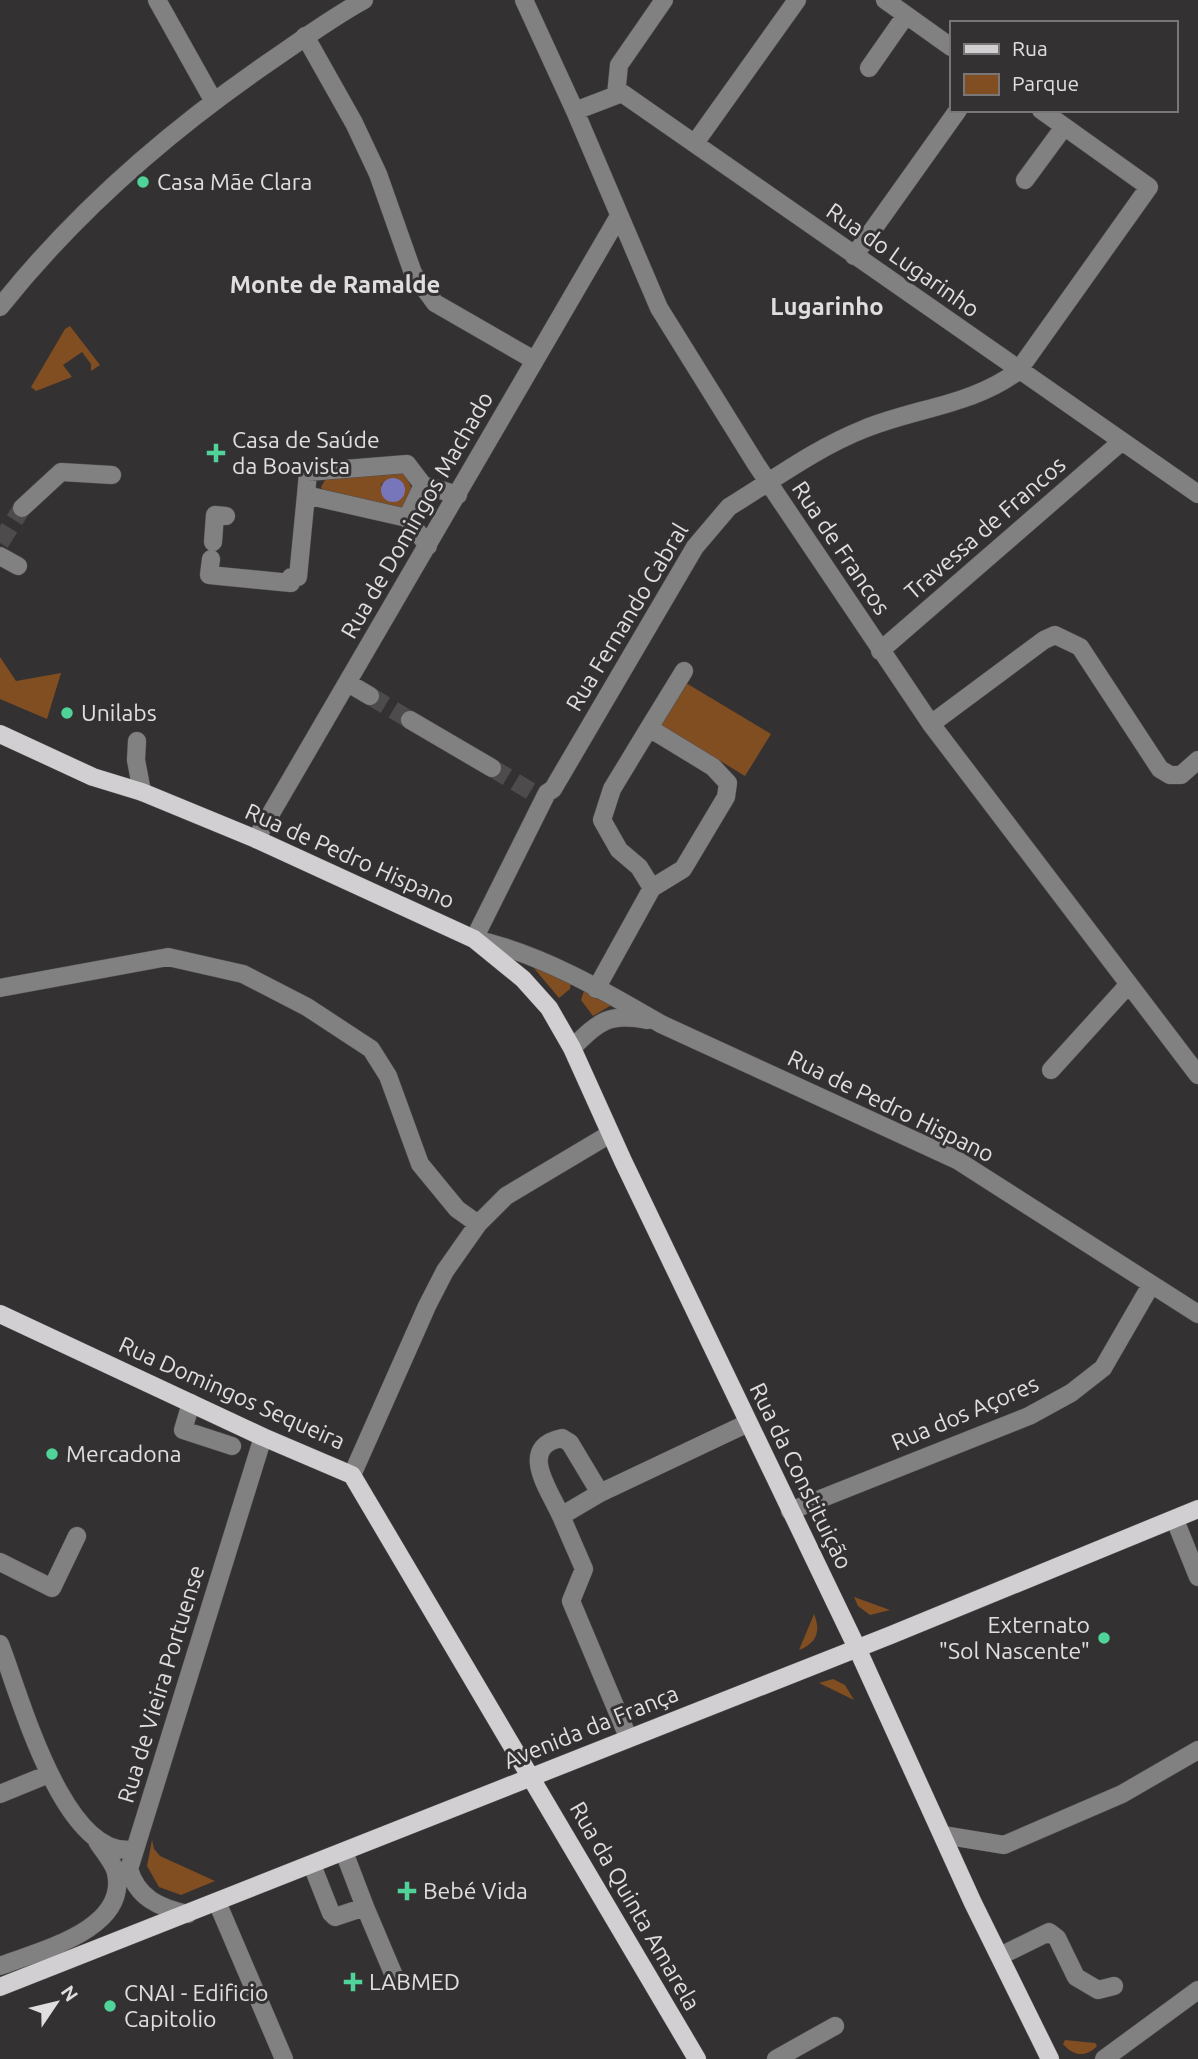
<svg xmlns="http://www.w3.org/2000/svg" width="1198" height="2059" viewBox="0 0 1198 2059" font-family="Ubuntu,sans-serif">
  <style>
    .green { fill: #804e21; fill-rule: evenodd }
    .water { fill: #7776bb }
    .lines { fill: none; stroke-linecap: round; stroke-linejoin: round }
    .minor-tunnel { stroke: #4e4b4c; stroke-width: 18; stroke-dasharray: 18 9; stroke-linecap: butt }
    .minor-casing { stroke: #504d4e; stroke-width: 19 }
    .major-casing { stroke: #504d4e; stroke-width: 19 }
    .minor { stroke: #818182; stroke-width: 18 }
    .major { stroke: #d1cfd2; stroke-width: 18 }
    .poi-dot { fill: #4fd399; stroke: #343132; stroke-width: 2.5 }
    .labels { text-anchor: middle; stroke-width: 6; stroke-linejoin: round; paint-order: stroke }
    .poi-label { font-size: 23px; fill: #e0dedf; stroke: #343132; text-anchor: start }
    .street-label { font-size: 23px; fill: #e0dedf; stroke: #343132 }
    .neighbourhood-label { font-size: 24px; font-weight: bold; fill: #e0dedf; stroke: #343132 }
  </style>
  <rect width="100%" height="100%" fill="#343132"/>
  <path class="green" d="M 70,326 L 100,365 L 91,371 L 91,364 L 82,352 L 63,365 L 72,377 L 36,391 L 31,387 L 65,329 Z
    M 399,469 C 412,483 421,500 397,510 L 324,493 L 321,487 L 328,475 ZM 388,480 L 401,483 L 399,499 L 385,496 L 381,484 Z
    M 0,657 L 16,681 L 61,673 L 47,719 L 0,699 Z
    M 686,683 L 771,734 L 745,776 L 661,725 Z
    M 533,967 L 571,982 L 570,989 L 559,998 Z
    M 585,988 L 615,1003 L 593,1016 L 581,1000 Z
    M 854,1597 L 890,1610 L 870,1615 L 858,1606 Z
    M 814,1614 C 821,1631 817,1643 799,1650 Z
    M 833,1679 L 845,1685 L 854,1700 L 819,1683 Z
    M 152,1840 L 154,1849 L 160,1856 L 215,1881 L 181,1895 L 159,1887 L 147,1866 Z
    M 1065,2040 L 1095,2043 L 1097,2046 C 1086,2058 1073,2056 1063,2044 Z"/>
  <path class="water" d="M381 490a12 12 0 1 1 24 0a12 12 0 1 1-24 0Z"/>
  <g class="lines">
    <path class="minor-tunnel" d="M 0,543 L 22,508
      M 370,696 L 410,720
      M 492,768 L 532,792"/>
    <defs>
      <path id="minor" d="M 157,0 L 213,100
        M 524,0 L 575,111 L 659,308 L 756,464 L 931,724 L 1198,1075
        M 885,0 L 951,47
        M 305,36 L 354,123 L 378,174 L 413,273 L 435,303 L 534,360
        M 869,68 L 906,15
        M 616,95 L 619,65 L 664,0
        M 1041,110 L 1149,187 L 1018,371 C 973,405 915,408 864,429 C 816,448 773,480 729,507 L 695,547 L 553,789 L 547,793 L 474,939 C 539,953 603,990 661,1024 L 957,1160 L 1198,1314
        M 575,111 L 622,93 L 1198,494
        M 695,143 L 797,0
        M 1025,180 L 1064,127
        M 854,256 L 958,110
        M 0,307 C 78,209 172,128 275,58 C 304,38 333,17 364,0
        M 423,485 L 407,518 L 306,495 L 308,472 L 407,464 L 423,485 L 458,495
        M 22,508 L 61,472 L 112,475
        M 407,518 L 428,546
        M 213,542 L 215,515 L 226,516
        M 0,556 L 18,566
        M 211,559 L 209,575 L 291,583 L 291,577 L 298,577 L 306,495
        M 880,651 L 1121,442
        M 348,683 L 370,696
        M 410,720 L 492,768
        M 931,724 L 1044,640 L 1055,635 L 1080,647 L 1160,769 L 1170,775 L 1181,775 L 1198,760
        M 649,728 L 684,671
        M 137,741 L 136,760 L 142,792
        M 256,839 L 619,216
        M 0,988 L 168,957 L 243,974 L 307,1007 L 371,1049 L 388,1076 L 420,1164 L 457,1209 L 478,1224
        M 596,989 L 652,888 L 683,869 L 726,797 L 728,783 L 713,767 L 649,728 L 612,789 L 602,820 L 619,850 L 639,867 L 652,888
        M 572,1048 C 599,1022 608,1012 647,1020
        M 1051,1070 L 1129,984
        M 191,1403 L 183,1430 L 232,1446
        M 352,1475 L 427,1306 L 445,1271 L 478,1224 L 506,1196 L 610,1134
        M 600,1493 L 570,1443 L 562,1438 C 517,1447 549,1489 561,1516 L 600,1493 L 748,1423
        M 790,1511 L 1029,1416 L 1071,1393 L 1103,1368 L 1151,1285
        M 561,1516 L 584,1569 L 571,1601 L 628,1737
        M 1175,1520 L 1198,1577
        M 0,1562 L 52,1588 L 77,1536
        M 0,1644 C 20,1695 64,1863 135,1849
        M 0,1794 L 49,1774
        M 943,1835 L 1004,1845 L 1122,1794 L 1198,1750
        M 344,1852 L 365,1907
        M 312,1865 L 331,1913 L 335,1917 L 365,1907 L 395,1978
        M 217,1902 L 284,2059
        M 188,1914 C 160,1908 137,1898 129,1869 L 263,1437
        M 1000,1956 L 1049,1932 L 1057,1938 L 1076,1977 L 1098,1990 L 1114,1986
        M 0,1966 C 38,1951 129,1930 116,1873 C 114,1863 103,1851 97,1841
        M 776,2059 L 835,2026
        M 1104,2059 L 1198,1990"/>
      <path id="major" d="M 0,734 L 93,777 L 142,792 L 256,839 L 474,939 L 523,979 L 549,1008 L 572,1048 L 623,1161 L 857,1648 L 973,1903 L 1050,2059
        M 0,1314 L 263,1437 L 352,1475 L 697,2059
        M 0,1987 L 891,1635 L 1198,1509"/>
    </defs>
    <use href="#minor" class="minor-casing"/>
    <use href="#major" class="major-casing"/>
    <use href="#minor" class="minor"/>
    <use href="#major" class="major"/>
  </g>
  <g class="poi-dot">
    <circle cx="143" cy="182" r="7"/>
    <path d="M212.5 442.5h7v7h7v7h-7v7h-7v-7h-7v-7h7z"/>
    <circle cx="67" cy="713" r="7"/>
    <circle cx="52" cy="1454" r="7"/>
    <circle cx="1104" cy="1638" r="7"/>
    <path d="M403.5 1880.5h7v7h7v7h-7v7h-7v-7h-7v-7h7z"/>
    <path d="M349.5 1971.5h7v7h7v7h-7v7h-7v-7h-7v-7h7z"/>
    <circle cx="110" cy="2006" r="7"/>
  </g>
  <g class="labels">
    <g class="poi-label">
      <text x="157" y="190">Casa Mãe Clara</text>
      <text x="232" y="448">Casa de Saúde<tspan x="232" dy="26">da Boavista</tspan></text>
      <text x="81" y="721">Unilabs</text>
      <text x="66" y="1462">Mercadona</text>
      <text x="1090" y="1633" text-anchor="end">Externato<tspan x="1090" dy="26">"Sol Nascente"</tspan></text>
      <text x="423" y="1899">Bebé Vida</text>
      <text x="369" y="1990">LABMED</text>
      <text x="124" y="2001">CNAI - Edificio<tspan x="124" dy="26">Capitolio</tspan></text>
    </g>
    <g class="street-label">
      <text transform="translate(903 260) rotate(35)" y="8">Rua do Lugarinho</text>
      <text transform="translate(417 515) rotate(-60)" y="8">Rua de Domingos Machado</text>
      <text transform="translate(985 528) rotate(-41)" y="8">Travessa de Francos</text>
      <text transform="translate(841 548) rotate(56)" y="8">Rua de Francos</text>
      <text transform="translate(627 617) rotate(-59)" y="8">Rua Fernando Cabral</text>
      <text transform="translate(350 856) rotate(24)" y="8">Rua de Pedro Hispano</text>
      <text transform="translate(891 1106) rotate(26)" y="8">Rua de Pedro Hispano</text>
      <text transform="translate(232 1393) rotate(24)" y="8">Rua Domingos Sequeira</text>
      <text transform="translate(965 1413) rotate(-23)" y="8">Rua dos Açores</text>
      <text transform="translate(801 1476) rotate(64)" y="8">Rua da Constituição</text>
      <text transform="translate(161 1684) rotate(-73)" y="8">Rua de Vieira Portuense</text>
      <text transform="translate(591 1727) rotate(-22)" y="8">Avenida da França</text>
      <text transform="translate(635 1906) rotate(60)" y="8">Rua da Quinta Amarela</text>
    </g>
    <g class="neighbourhood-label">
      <text x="335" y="293">Monte de Ramalde</text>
      <text x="827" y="315">Lugarinho</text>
    </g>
  </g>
  <rect x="950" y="21" width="228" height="91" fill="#343132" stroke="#797677" stroke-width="2"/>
  <rect x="964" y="44" width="35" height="10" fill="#d1cfd2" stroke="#797677" stroke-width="2"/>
  <text x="1012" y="56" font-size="21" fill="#e0dedf">Rua</text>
  <rect x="964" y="74" width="35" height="21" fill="#804e21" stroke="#797677" stroke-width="2"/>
  <text x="1012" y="91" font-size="21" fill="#e0dedf">Parque</text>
  <g transform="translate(56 2003) rotate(55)" stroke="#343132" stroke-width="5" paint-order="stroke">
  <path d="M0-5L12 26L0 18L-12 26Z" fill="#e0dedf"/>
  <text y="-10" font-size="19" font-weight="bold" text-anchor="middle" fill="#e0dedf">N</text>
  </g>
</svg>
